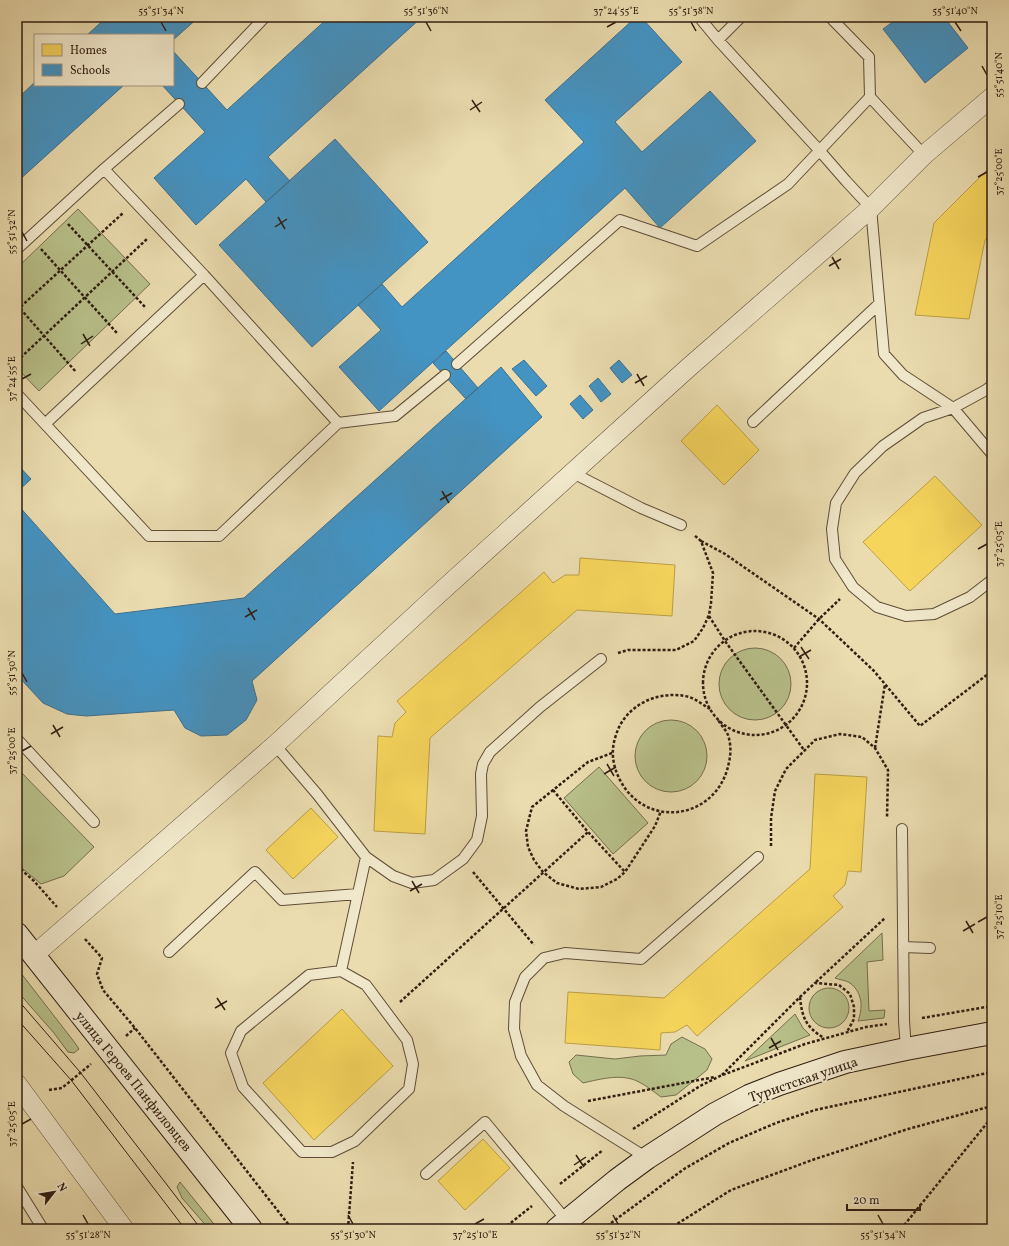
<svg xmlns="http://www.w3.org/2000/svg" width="1009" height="1246" viewBox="0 0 1009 1246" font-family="Vollkorn,serif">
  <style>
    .green { fill: #b8c08a; stroke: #746e4e }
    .homes { fill: #f6d55c; stroke: #bb9e46 }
    .schools { fill: #4393c3; stroke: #3d708e }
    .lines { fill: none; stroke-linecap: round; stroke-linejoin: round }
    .lane-casing { stroke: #5e4d38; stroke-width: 12 }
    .street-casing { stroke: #5e4d38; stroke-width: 20 }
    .secondary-casing { stroke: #301d11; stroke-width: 24 }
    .path { stroke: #301d11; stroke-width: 2.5; stroke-dasharray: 3 2; stroke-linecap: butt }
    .lane { stroke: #f1e8cb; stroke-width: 10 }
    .street { stroke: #f1e8cb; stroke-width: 19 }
    .secondary { stroke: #f1e8cb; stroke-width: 22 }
    .tram { stroke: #301d11; stroke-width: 1 }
    .ticks { fill: none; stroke: #301d11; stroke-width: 1.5 }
    .labels { text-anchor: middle; stroke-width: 4; stroke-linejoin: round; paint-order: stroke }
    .street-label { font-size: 14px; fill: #301d11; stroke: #f1e8cb }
    .neatline { fill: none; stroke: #301d11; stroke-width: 1.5 }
    .ticks-label { font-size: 10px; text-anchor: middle; fill: #301d11 }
  </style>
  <rect width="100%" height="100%" fill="#eadcaf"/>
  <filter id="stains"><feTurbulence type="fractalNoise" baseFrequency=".005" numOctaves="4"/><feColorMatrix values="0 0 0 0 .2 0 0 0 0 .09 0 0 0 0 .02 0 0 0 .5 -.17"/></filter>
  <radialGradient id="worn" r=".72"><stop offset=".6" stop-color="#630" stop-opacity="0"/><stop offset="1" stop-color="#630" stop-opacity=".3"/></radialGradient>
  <path class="green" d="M 78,209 L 150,284 L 39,391 L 17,368 L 17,268 Z
    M719 684a36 36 0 1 1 72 0a36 36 0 1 1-72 0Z
    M635 756a36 36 0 1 1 72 0a36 36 0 1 1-72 0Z
    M 599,767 L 648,823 L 613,854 L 564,798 Z
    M 17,768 L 94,847 L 64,876 L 41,884 L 17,864 Z
    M 882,933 L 883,960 L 867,962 L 869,1011 L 885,1010 L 884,1018 L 858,1021 C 863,1008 863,993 850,983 C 846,980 839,980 835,978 Z
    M 17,968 L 75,1043 L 79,1049 L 74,1053 L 68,1052 L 54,1033 L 17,991 Z
    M809 1008a20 20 0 1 1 40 0a20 20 0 1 1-40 0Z
    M 795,1014 L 803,1028 L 810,1035 L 745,1061 Z
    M 682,1037 L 705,1049 L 712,1059 L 707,1070 L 676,1095 L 661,1097 C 654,1092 647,1086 639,1082 C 622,1073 601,1079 583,1083 L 573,1074 L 569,1062 L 576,1055 L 615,1059 L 640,1056 L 666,1055 L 671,1044 Z
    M 180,1182 L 218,1229 L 209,1229 L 182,1198 L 177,1187 Z"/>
  <path class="homes" d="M 992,165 L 992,234 L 985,240 L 969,319 L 915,315 L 934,223 Z
    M 717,405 L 759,450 L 724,485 L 681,441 Z
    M 935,476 L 982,525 L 910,591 L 863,542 Z
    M 580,558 L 675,565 L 672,616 L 577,610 L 430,738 L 425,834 L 374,831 L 378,736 L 392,737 L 395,723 L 406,712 L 397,701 L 544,572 L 553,583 L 565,575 L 579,575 Z
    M 815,774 L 867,777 L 861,872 L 848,871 L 845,885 L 833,896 L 843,907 L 697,1036 L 687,1025 L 675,1032 L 661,1033 L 660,1050 L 565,1043 L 568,992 L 664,998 L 810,869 Z
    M 311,808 L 338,837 L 293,879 L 266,850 Z
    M 342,1009 L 393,1066 L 314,1140 L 263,1083 Z
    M 483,1139 L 510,1168 L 465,1210 L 438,1181 Z"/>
  <path class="schools" d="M 107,17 L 199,17 L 173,40 L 173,35 L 87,35 Z
    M 329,17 L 422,17 L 268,157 L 290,181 L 266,202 L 246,179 L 196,225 L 154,178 L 205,132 L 162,85 L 173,85 L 173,51 L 227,110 Z
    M 636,17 L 641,17 L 682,62 L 615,122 L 642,152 L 710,91 L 756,141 L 660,228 L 625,188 L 379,411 L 339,367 L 381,330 L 358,305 L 382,284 L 402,307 L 584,142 L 545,100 Z
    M 895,17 L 944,17 L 968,48 L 925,83 L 883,29 L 897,19 Z
    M 35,82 L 35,85 L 124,85 L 17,182 L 17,99 Z
    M 335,139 L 428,242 L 312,347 L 219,245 Z
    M 446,351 L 478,388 L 466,399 L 433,363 Z
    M 524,360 L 547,386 L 536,396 L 512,369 Z
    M 619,360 L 632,375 L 622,383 L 610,368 Z
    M 501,367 L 542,417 L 252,681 L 257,700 L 246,720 L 227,735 L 201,736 L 185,728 L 174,710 L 86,716 L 67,714 L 43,703 L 17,675 L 17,504 L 115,614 L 244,598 Z
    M 598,378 L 611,394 L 601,402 L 589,386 Z
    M 580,395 L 593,410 L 583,419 L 570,404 Z
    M 17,464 L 31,479 L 17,492 Z"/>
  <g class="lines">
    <defs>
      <path id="lane" d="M 699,17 L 718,40 L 819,150 L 846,181 L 871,208 L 884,354 L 903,375 L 953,408 L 992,454
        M 830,17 L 869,57 L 870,97 L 924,155
        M 718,40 L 741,17
        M 202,83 L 265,17
        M 179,104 L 104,169 L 204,275
        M 17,249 L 104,169
        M 457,364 L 620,220 L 697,246 L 788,184 L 870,97
        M 992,385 L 986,390 L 953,408 L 923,418 L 883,446 L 855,473 L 836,503 L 832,529 L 835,559 L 853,587 L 877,607 L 906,616 L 934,614 L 970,597 L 992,580
        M 17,394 L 45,424
        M 753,422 L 879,304
        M 338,423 L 204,275 L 45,424 L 149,536 L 219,536 L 338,423 L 395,416 L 445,375
        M 573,473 L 641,508 L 681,525
        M 17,739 L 94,822
        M 275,745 L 317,794 L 366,857 L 341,971 L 366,985 L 407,1040 L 413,1064 L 409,1089 L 355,1141 L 332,1152 L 302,1152 L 243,1087 L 231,1053 L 241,1031 L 309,975 L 341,971
        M 902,829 L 904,1021 L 906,1049
        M 366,857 L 393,876 L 412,883 L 434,880 L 463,859 L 477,840 L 482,816 L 481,774 L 483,764 L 490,752 L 540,707 L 601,659
        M 903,947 L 930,948
        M 169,952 L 255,872 L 282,900 L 358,894
        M 647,1158 L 564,1106 L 537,1085 L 521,1056 L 514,1029 L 515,1002 L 525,977 L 544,958 L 565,953 L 641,959 L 758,857
        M 426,1174 L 485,1122 L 567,1221
        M 17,1187 L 43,1229"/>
      <path id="street" d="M 34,955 L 275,745 L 434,598 L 688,368 L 871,208 L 924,155 L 992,97
        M 17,1084 L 124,1229"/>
      <path id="secondary" d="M 17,934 L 251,1229
        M 557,1229 L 617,1180 L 647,1158 L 715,1114 L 749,1096 L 779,1084 L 845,1062 L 906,1049 L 992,1033"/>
    </defs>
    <use href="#lane" class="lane-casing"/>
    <use href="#street" class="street-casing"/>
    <use href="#secondary" class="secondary-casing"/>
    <path class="path" d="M 68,224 L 145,307
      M 41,249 L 117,333
      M 17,305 L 76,372
      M 17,310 L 123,213
      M 17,361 L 147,239
      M 701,541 L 725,554 L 819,619 L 874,671 L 920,726 L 992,671
      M 709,616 L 725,641 L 804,750
      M703 683a52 52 0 1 1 104 0a52 52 0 1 1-104 0Z
      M 794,648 L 819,619 L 840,599
      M 618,653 L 628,650 L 676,650 L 694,641 L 703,628 L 709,615 L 711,603 L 713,573 L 701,541 L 694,535
      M 710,709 C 703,705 696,699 689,697 C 659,689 625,705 616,735 C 610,752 613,767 621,782 C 649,831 719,818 729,762 C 731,754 731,744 728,735 C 726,730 721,725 718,720
      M 875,748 L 885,684
      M 612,753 L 588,762 L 532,807 L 526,831 L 528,847 L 534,860 L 543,872 L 557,883 L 579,889 L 601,887 L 617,879 L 625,872 L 655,826 L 661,811
      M 553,790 L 588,832 L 625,872
      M 771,846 L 771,818 L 775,791 L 786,769 L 815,740 L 840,734 L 862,737 L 875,748 L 888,770 L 887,818
      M 17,866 L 34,881 L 57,907
      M 473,872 L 534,945
      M 85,939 L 102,958 L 97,974 L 103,990 L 135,1028 L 292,1229
      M 816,982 L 885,918
      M 800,997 C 802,1018 806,1027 824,1038
      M 400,1002 L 588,832
      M 922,1018 L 992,1006
      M 126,1036 L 135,1028
      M 722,1075 L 800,997 L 815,983 L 839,985 L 850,994 L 854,1007 L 854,1019 L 847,1032
      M 49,1090 L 62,1088 L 91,1064
      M 588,1101 L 715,1077
      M 633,1129 L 700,1086 L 720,1076 L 805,1044 L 866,1027 L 887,1024
      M 560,1184 L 603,1150
      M 348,1229 L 353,1162
      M 503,1229 L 532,1206
      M 603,1229 L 684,1169 L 729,1143 L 776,1123 L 815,1110 L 992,1072
      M 669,1229 L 731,1190 L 815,1159 L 908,1129 L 992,1106
      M 901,1229 L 992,1117"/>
    <use href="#lane" class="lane"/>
    <use href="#street" class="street"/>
    <use href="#secondary" class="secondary"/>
    <path class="tram" d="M 17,999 L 80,1072 L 201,1229
      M 17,1019 L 71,1080 L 185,1229"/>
  </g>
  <path class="ticks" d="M 161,22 L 166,31M 426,22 L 431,31M 691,22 L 696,31M 955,22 L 961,31M 607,27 L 616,22M 982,66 L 987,75M 472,100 L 480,112M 470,110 L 482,102M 978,177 L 987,172M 278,217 L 285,229M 275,227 L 287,219M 22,232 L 27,241M 832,257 L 839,269M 829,266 L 841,259M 83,334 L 90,346M 81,344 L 93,336M 637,374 L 644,386M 22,379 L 31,374M 635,383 L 647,376M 442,491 L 449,503M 440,500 L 452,493M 978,549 L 987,544M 248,608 L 255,620M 245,617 L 257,610M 801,647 L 809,659M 799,657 L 811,650M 22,673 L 27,682M 53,725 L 60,737M 51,734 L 63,727M 22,751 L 31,746M 607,764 L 614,776M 604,774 L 616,767M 412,881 L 419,893M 410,891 L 422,884M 966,921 L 973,933M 978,922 L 987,917M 963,931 L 975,924M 217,998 L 225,1010M 215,1008 L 227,1001M 771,1038 L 778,1050M 769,1048 L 781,1041M 22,1124 L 31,1119M 576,1155 L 584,1167M 574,1165 L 586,1157M 83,1215 L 88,1224M 348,1215 L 353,1224M 613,1215 L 618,1224M 878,1215 L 883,1224M 475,1224 L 484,1219"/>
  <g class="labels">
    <g class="street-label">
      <text transform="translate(803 1079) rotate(-19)" y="5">Туристская улица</text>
      <text transform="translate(134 1081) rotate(51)" y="5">улица Героев Панфиловцев</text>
    </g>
  </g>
  <rect width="1009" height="1246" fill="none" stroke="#eadcaf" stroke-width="44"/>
  <rect x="34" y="34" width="140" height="52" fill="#f1e8cb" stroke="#a49781"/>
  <rect x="42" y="44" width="20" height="12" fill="#f6d55c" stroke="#a49781"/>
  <text x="70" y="54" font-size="12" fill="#301d11">Homes</text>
  <rect x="42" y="64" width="20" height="12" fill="#4393c3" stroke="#a49781"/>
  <text x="70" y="74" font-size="12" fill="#301d11">Schools</text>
  <g transform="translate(54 1192) rotate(59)" stroke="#f1e8cb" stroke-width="3" paint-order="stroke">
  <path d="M0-3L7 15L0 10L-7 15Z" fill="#301d11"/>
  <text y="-6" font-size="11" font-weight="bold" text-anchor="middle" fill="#301d11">N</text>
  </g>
  <path d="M847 1204v6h73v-6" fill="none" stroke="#301d11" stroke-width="2"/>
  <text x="853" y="1204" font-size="12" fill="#301d11" stroke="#f1e8cb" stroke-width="3" paint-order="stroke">20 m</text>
  <rect x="22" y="22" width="965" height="1202" class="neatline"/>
  <g class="ticks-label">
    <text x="161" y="14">55°51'34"N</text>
    <text x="426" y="14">55°51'36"N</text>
    <text x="616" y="14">37°24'55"E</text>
    <text x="691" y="14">55°51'38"N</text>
    <text x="955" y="14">55°51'40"N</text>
    <text transform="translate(998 75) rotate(-90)" y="4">55°51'40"N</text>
    <text transform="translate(998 172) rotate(-90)" y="4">37°25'00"E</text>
    <text transform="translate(11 232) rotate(-90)" y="4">55°51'32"N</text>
    <text transform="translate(11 379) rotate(-90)" y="4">37°24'55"E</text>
    <text transform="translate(998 544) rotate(-90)" y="4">37°25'05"E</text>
    <text transform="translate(11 673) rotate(-90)" y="4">55°51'30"N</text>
    <text transform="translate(11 751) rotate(-90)" y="4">37°25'00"E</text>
    <text transform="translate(998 917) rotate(-90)" y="4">37°25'10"E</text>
    <text transform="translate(11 1124) rotate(-90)" y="4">37°25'05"E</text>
    <text x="88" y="1238">55°51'28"N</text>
    <text x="353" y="1238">55°51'30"N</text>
    <text x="475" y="1238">37°25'10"E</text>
    <text x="618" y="1238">55°51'32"N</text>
    <text x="883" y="1238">55°51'34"N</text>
  </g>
  <rect width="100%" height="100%" filter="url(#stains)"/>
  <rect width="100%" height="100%" fill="url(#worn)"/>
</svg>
